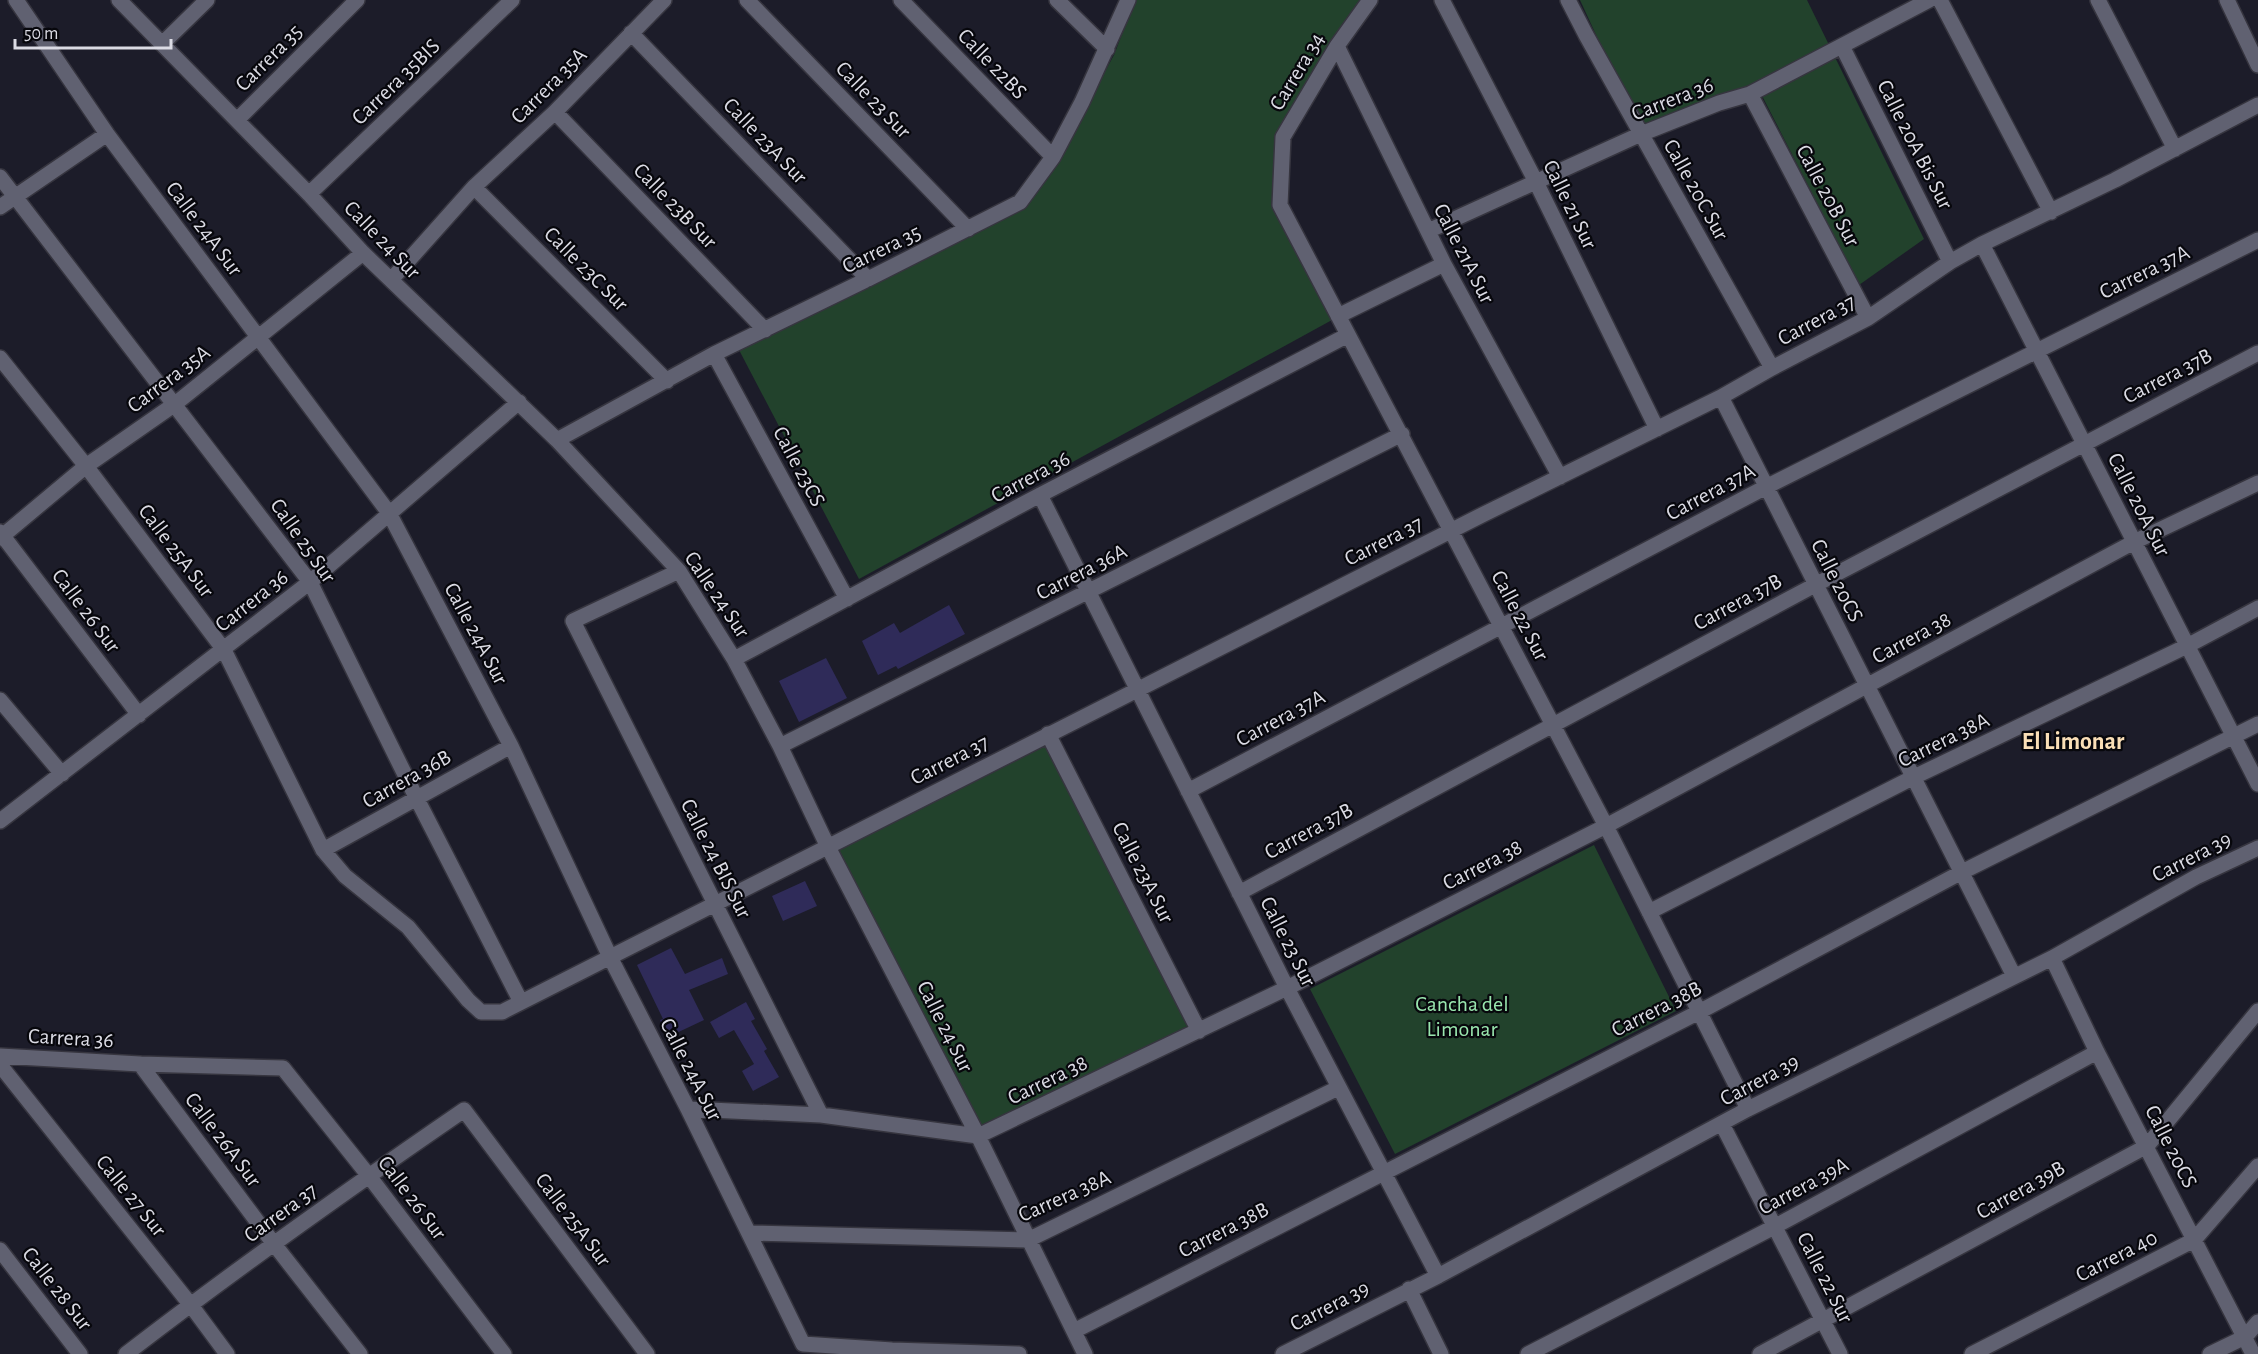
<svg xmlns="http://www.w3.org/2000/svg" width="2258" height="1354" viewBox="0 0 2258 1354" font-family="'Alegreya Sans',sans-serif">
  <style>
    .green { fill: #22422c }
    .building { fill: #2f2b59 }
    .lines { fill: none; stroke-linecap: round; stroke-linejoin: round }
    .minor-casing { stroke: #36353f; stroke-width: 18 }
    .minor { stroke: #606171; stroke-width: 15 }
    .labels { text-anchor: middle; stroke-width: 4.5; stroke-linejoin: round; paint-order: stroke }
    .street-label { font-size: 22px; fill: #dbdbe4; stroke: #07070c }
    .park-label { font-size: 22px; fill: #99e6ae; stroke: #07070c }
    .neighbourhood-label { font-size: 24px; font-weight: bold; fill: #fadfb7; stroke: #07070c }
  </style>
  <rect width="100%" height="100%" fill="#1c1c29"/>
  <path class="green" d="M 1135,0 L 1365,0 L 1281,132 L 1272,208 L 1332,320 L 859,579 L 738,348 L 1024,206 L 1090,99 L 1114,55 Z
    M 1580,0 L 1807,0 L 1924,239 L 1859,285 L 1756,84 L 1638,126 Z
    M 1047,745 L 1190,1026 L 980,1126 L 837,851 Z
    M 1594,845 L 1676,1011 L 1395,1154 L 1310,989 Z"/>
  <path class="building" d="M 949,605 L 965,634 L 898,669 L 896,666 L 878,675 L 862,641 L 894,623 L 900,633 Z
    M 826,658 L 847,698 L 799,722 L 779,681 Z
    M 805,881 L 817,906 L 783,921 L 772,896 Z
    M 671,948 L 685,974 L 722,958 L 728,974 L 689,990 L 704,1020 L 668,1037 L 660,1020 L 663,1019 L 637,965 Z
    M 746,1002 L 755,1019 L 751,1021 L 767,1049 L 764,1051 L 779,1077 L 753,1091 L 742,1071 L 754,1064 L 734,1030 L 719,1038 L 710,1022 Z"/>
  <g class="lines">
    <defs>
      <path id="minor" d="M 16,0 L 107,134 L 389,513 L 511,746 L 610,957 L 688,1109 L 803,1344 L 892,1350 L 1019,1354
        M 119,0 L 309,194 L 363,253 L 557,440 L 679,571 L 734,659 L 780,746 L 828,847 L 978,1136 L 1085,1354
        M 747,0 L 968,229
        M 901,0 L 1053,157
        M 1057,0 L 1107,49
        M 1370,0 L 1337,46 L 1283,137 L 1280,205 L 1606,826 L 1748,1109
        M 1442,0 L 1536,182 L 1657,429
        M 1568,0 L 1586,35 L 1772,368
        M 1940,0 L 2051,212
        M 2098,0 L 2175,149
        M 2227,0 L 2258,65
        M 631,33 L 868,279
        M 162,44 L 207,0
        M 1337,46 L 1444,264 L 1560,477
        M 1842,46 L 1950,262
        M 1750,94 L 1868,318
        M 555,112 L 765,330
        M 237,120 L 357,0
        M 0,177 L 310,582 L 416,797 L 521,1002
        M 474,187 L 667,381
        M 309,194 L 512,0
        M 0,207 L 107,134
        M 1428,231 L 1641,134 L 1719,103 L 1750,94 L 1929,0
        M 1982,244 L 2258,784
        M 391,280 L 474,187 L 555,112 L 664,0
        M 1338,316 L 1444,264
        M 714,354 L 847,599
        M 0,358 L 86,466 L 224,650 L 323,850 L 345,876 L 408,927 L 468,1000 L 481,1012 L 502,1012 L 1482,515 L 1721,397 L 1772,368 L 1868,318 L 1950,262 L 1982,244 L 2115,180 L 2258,105
        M 1721,397 L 2014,976
        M 557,440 L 714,354 L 868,279 L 1020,202 L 1053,157 L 1082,102 L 1128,0
        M 1040,495 L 1287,988 L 1438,1276
        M 0,532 L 139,715
        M 0,538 L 86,466 L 175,404 L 363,253
        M 679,571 L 573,621 L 821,1115
        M 734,659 L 1040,495 L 1348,335
        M 0,700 L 62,774
        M 1048,734 L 1199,1031
        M 780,746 L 1402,434
        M 1188,791 L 1766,487 L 2258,240
        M 0,821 L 310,582 L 519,402
        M 323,850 L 511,746
        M 1239,893 L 1815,585 L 2258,353
        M 1649,912 L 1914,777 L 2187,646 L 2258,608
        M 2052,958 L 2097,1052 L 2253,1354
        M 0,1056 L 140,1064 L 283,1068 L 369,1176 L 504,1354
        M 140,1064 L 274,1244 L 360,1354
        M 0,1065 L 190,1304 L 227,1354
        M 688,1109 L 821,1115 L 978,1136 L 1287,988 L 1606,826 L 2134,542 L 2258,483
        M 1722,1124 L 1840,1354
        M 749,1233 L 1028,1240 L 1338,1088
        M 0,1250 L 80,1354
        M 1409,1289 L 1441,1354
        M 1074,1331 L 1699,1012 L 1962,872 L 2258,724
        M 126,1354 C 236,1269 349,1189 464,1110 L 647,1354
        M 1283,1354 L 1438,1276 L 1748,1109 L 2052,958 L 2196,877 L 2258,848
        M 1528,1354 L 1774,1227 L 2097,1052
        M 1760,1354 L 2147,1146 L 2258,1011
        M 1972,1354 L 2194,1240 L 2258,1166
        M 2210,1354 L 2245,1337 L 2258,1322"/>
    </defs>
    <use href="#minor" class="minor-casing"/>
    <use href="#minor" class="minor"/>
  </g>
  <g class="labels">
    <g class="street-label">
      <text transform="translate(268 57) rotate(-45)" y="8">Carrera 35</text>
      <text transform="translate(993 63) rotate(46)" y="8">Calle 22BS</text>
      <text transform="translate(1296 71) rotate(-59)" y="8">Carrera 34</text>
      <text transform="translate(395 81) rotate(-44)" y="8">Carrera 35BIS</text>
      <text transform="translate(548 85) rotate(-45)" y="8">Carrera 35A</text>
      <text transform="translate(1672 98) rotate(-21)" y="8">Carrera 36</text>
      <text transform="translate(874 99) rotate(46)" y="8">Calle 23 Sur</text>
      <text transform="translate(766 140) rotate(46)" y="8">Calle 23A Sur</text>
      <text transform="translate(1916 144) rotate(63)" y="8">Calle 20A Bis Sur</text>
      <text transform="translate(1697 189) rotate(61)" y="8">Calle 20C Sur</text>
      <text transform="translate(1829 195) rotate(62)" y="8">Calle 20B Sur</text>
      <text transform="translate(1571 204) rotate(64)" y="8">Calle 21 Sur</text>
      <text transform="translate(676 205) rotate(46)" y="8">Calle 23B Sur</text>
      <text transform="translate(205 228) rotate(53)" y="8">Calle 24A Sur</text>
      <text transform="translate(383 239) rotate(46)" y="8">Calle 24 Sur</text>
      <text transform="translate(881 248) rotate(-26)" y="8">Carrera 35</text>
      <text transform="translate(1465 253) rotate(63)" y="8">Calle 21A Sur</text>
      <text transform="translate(587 268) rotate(45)" y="8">Calle 23C Sur</text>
      <text transform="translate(2144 271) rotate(-26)" y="8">Carrera 37A</text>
      <text transform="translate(1816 319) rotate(-28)" y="8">Carrera 37</text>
      <text transform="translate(2167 375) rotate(-27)" y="8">Carrera 37B</text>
      <text transform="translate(168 378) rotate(-37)" y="8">Carrera 35A</text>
      <text transform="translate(800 466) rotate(62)" y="8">Calle 23CS</text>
      <text transform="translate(1030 476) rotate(-28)" y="8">Carrera 36</text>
      <text transform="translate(1710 491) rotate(-28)" y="8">Carrera 37A</text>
      <text transform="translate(2140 504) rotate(63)" y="8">Calle 20A Sur</text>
      <text transform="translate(304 540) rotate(55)" y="8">Calle 25 Sur</text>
      <text transform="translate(1383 540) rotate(-27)" y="8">Carrera 37</text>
      <text transform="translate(177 550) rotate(53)" y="8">Calle 25A Sur</text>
      <text transform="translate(1081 571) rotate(-27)" y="8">Carrera 36A</text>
      <text transform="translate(1838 580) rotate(63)" y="8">Calle 20CS</text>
      <text transform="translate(718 594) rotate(56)" y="8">Calle 24 Sur</text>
      <text transform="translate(251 600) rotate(-38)" y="8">Carrera 36</text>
      <text transform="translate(1737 601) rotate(-28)" y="8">Carrera 37B</text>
      <text transform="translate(87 610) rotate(53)" y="8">Calle 26 Sur</text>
      <text transform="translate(1521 615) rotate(62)" y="8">Calle 22 Sur</text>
      <text transform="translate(477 633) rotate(62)" y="8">Calle 24A Sur</text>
      <text transform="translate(1911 637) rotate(-28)" y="8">Carrera 38</text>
      <text transform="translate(1280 717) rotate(-28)" y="8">Carrera 37A</text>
      <text transform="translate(1943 739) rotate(-26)" y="8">Carrera 38A</text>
      <text transform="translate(949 759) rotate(-27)" y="8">Carrera 37</text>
      <text transform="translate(406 778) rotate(-29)" y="8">Carrera 36B</text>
      <text transform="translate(1308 830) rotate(-28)" y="8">Carrera 37B</text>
      <text transform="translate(2191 856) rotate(-27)" y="8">Carrera 39</text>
      <text transform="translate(717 858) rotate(63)" y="8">Calle 24 BIS Sur</text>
      <text transform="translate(1482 864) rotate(-27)" y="8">Carrera 38</text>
      <text transform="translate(1144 872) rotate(63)" y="8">Calle 23A Sur</text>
      <text transform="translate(1289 941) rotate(63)" y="8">Calle 23 Sur</text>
      <text transform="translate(1656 1008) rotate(-27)" y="8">Carrera 38B</text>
      <text transform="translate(946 1026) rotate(63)" y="8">Calle 24 Sur</text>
      <text transform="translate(71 1037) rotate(3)" y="8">Carrera 36</text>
      <text transform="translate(692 1069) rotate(63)" y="8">Calle 24A Sur</text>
      <text transform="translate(1047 1079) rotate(-26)" y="8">Carrera 38</text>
      <text transform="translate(1759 1079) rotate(-28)" y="8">Carrera 39</text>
      <text transform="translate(224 1139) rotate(53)" y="8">Calle 26A Sur</text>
      <text transform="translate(2172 1146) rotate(63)" y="8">Calle 20CS</text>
      <text transform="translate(1803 1185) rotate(-28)" y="8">Carrera 39A</text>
      <text transform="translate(2020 1189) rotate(-29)" y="8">Carrera 39B</text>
      <text transform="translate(132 1195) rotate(51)" y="8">Calle 27 Sur</text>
      <text transform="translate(1064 1195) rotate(-24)" y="8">Carrera 38A</text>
      <text transform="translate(413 1197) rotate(53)" y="8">Calle 26 Sur</text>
      <text transform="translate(280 1212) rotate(-36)" y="8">Carrera 37</text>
      <text transform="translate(574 1219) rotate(53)" y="8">Calle 25A Sur</text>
      <text transform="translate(1223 1229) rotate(-27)" y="8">Carrera 38B</text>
      <text transform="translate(2116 1255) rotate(-27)" y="8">Carrera 40</text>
      <text transform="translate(1826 1277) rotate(63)" y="8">Calle 22 Sur</text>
      <text transform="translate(58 1288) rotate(52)" y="8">Calle 28 Sur</text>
      <text transform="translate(1329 1305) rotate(-27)" y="8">Carrera 39</text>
    </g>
    <g class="park-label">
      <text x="1462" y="1011">Cancha del<tspan x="1462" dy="25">Limonar</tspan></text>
    </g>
    <g class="neighbourhood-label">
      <text x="2073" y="749">El Limonar</text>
    </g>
  </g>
  <path d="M15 39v9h156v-9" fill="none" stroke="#dbdbe4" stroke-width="3"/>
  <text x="24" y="39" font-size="18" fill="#dbdbe4" stroke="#07070c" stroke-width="4.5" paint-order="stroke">50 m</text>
</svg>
